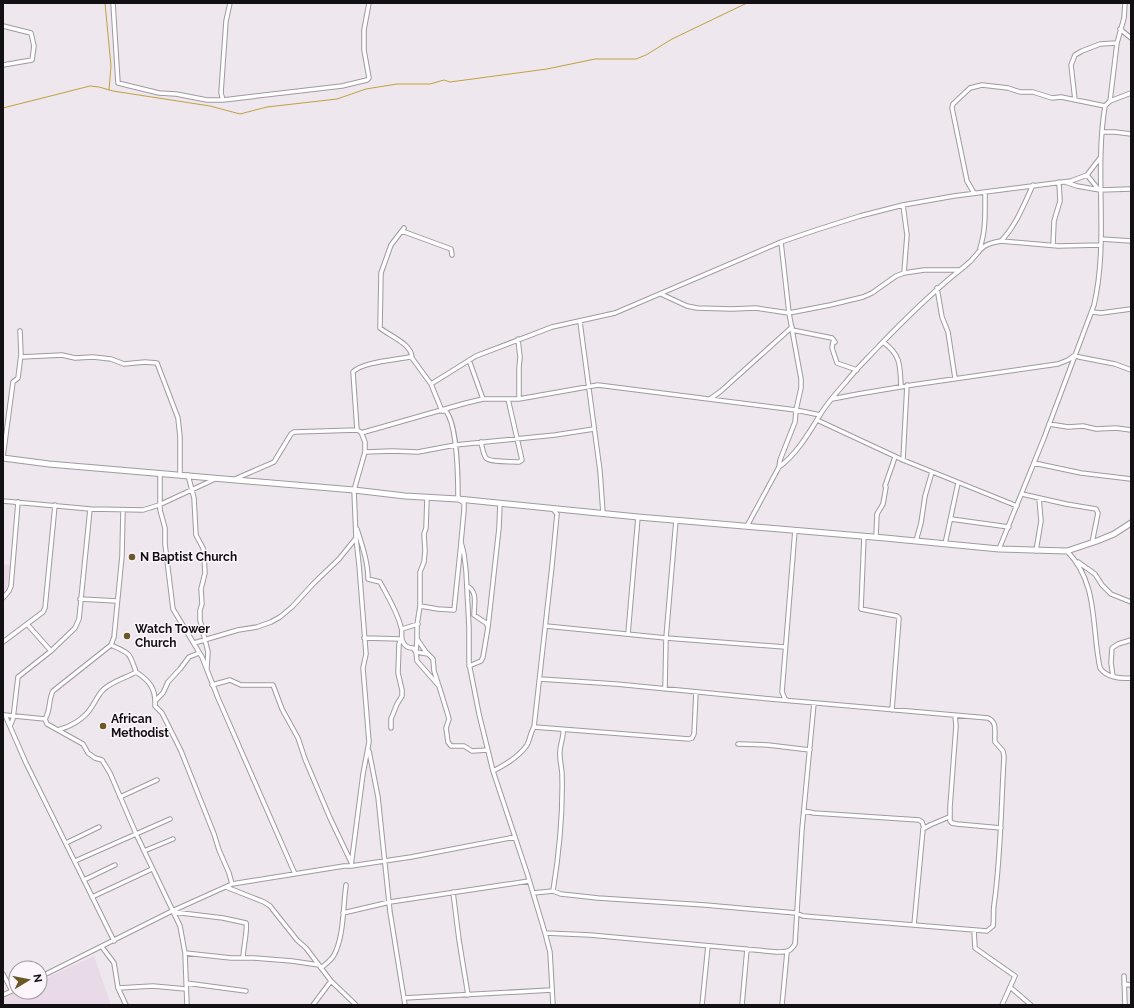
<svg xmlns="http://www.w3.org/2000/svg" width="1134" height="1008" viewBox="0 0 1134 1008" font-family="Raleway,sans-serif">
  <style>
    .built { fill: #e8dae7 }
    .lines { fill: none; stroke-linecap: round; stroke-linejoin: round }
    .stream { stroke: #c0a140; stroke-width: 1 }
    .street-casing { stroke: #a199a0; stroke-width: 5.5 }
    .secondary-casing { stroke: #a199a0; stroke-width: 7 }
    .street { stroke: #fff; stroke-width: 3.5 }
    .secondary { stroke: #fff; stroke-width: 5 }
    .poi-dot { fill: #6a5927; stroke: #fdf5fc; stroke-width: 1.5 }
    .labels { text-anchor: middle; stroke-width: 3; stroke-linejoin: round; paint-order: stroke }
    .poi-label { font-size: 12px; font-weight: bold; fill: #131013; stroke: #fdf5fc; text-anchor: start }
  </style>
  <rect width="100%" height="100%" fill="#efe7ee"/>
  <path class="built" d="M 3,564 L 10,565 L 7,587 L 3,595 Z
    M 94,956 L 111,1005 L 3,1005 L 3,999 L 17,992 L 40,992 L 40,981 Z"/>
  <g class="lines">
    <path class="stream" d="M 105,3 L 111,66 L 109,90
      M 3,108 L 90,86 L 99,87 L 113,91 L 210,106 L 240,114 L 267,107 L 337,99 L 366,89 L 397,84 L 430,84 L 444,80 L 450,82 L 547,69 L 595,59 L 636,59 L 646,55 L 672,39 L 747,3"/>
    <defs>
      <path id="street" d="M 113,3 L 118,83 L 159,93 L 176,94 L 207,100 L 223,100
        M 230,3 L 226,21 L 221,93 L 223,100 L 342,86 L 367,80 L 369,78 L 364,50 L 364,30 L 369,3
        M 3,26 L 31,33 L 34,46 L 32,60 L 3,65
        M 1120,29 L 1131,38
        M 1075,100 L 1071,65 L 1075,55 L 1082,51 L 1100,44 L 1117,43
        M 1110,101 L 1117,43 L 1124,18 L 1125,3
        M 1102,132 L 1115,132 L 1131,134
        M 1087,175 L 1099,190
        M 1065,182 L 1077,186 L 1100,190 L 1131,189
        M 974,193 L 967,181 L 952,108 L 953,104 L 970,88 L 982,85 L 1008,88 L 1020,92 L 1033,92 L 1052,98 L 1061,97 L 1105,106
        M 903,205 L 907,235 L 904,273
        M 404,228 L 391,245 L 381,273 L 380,328 C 390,336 412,344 412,358 L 431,384 L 442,411 L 446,411 C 458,427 458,478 458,499 L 464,503 L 464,510 L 461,542 L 464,554 L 466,571 L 469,627 L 469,663 L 479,714 L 493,771 L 527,873 L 545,933 L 550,952 L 553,1005
        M 402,231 L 451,249 L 452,255
        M 1101,239 L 1131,241
        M 1001,241 C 1016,226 1024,204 1033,185
        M 1053,245 L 1054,221 L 1060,201 L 1059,182
        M 980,248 C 986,230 985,211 985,192
        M 937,288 L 942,317 L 948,332 L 955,378
        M 661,294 L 687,306 L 697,308 L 732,309 L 756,308 L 789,313 L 830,305 L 863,297 L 872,293 L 896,276 L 904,273 L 924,270 L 959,270
        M 1092,312 L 1101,313 L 1131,309
        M 580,322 L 600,471 L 603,513
        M 792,330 L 832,338 L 835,342 L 833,342 L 832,348 L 837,363 L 857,370
        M 518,339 L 520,357 L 519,368 L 519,399
        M 883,342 C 901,355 900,365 901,387
        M 21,357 L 62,355 L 75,358 L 93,357 L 111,359 L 124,364 L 145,362 L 157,363 L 178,418 L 180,437 L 180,475
        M 469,360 L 483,399
        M 431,384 L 476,356 L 552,327 L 615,313 L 781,242 L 816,230 L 860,216 L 903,205 L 954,196 L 1071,181 L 1087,175 L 1100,158
        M 710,399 L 721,391 L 792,327
        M 832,399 L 858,394 L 912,385 L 1058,364 L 1068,360 L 1075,355 L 1079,357 L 1115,364 L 1131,370
        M 817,420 L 903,460 L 1017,506
        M 1049,424 L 1068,427 L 1083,426 L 1096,429 L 1116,428 L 1131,430
        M 361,433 L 466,403 L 483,399 L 519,399 L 598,385 L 796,410 L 820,415
        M 481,442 C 482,446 483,454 486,458 C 491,463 512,461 519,462 L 522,460 L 508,399
        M 365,452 L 392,451 L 418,452 L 455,445 L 555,435 L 594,429
        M 3,457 L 13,382 L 18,378 L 21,354 L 20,331
        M 903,460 L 907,385
        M 1034,463 L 1081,473 L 1131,479
        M 779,467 L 780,460 L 795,422 L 796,410 L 801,388 L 801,379 L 789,313 L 781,242
        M 160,473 L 160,510 L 165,528 L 165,544 L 173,609 L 202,657 L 218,698 L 295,874
        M 188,475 L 194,498 L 196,535 L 203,548 L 204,557 L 205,573 L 201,589 L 202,604 L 200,610 L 200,620 L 208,652 L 207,668
        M 235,479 L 274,462 L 291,434 L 294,432 L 357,430
        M 1022,494 L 1066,504 L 1096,509 L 1098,513 L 1092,543
        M 427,498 L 426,528 L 424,534 L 425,551 L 424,562 L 420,572 L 420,606 L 438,609 L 454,610 L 461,543
        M 3,501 L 90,509 L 143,510 L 159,505 L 215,479
        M 951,519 L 1009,527
        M 747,526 L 779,467 C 796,455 809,433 820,415 C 827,403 837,392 846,382 C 856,369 868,358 879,346 C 907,317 933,291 965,266 C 982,253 976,245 1001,241 L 1058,246 L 1100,245
        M 357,529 C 362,545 368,562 368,579 L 380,582 C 388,597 397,611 401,627 C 403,633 400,637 403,642 C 405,647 409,648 413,648 L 416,652 L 417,661 L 439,686 L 447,712 L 449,719 L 446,728 L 448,742 L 451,746 L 464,746 L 472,751 L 488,750
        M 864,536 L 861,609 L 897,616 L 899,618 L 892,710
        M 876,537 L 877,514 L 883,504 L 886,487 L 885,486 L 895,457
        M 916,541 L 921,523 L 925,496 L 932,472
        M 945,544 L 958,483
        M 999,549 L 1044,438 L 1094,305 C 1109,240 1094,172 1105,106 L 1110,101 L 1131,93
        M 1036,551 L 1041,521 L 1039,498
        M 1067,551 C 1099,584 1091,626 1100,668 C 1106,677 1120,679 1131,678
        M 1078,562 L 1095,574 L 1102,585 L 1111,594 L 1131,602
        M 467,586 C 478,591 474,605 474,615 L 486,623 L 488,627 L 483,657 L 481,661 L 469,666
        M 3,598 L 9,591 L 11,586 L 18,502
        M 80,599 L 117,601
        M 420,606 L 417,625 L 417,639 L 426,652 L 433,659 L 434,671 L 438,683
        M 27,624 L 51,651
        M 546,626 L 666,638 L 785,647
        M 488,627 L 499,528 L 500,503
        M 402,629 L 418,624
        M 628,634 L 638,517
        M 364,638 L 401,639 L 399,644 L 398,673 L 402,690 L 402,696 L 397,704 L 391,719 L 391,728
        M 417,639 L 416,652 L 428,654
        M 3,642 L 43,612 L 45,608 L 55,505
        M 194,643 L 238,630 L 257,627 L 271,622 L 280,617 L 292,607 L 314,583 L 339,559 L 356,538
        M 111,645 C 131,654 129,652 136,672 C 150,681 156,689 155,706 L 162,713 L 181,751 L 214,834 L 219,850 L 229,873 L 232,884
        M 1113,676 L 1111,663 L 1112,648 L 1118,644 L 1131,640
        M 212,685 L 230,680 L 241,685 L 273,685 L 282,709 L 298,738 L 305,759 L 330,818 L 351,862
        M 665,689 L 666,638 L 676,520
        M 787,700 L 785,699 L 782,692 L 795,530
        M 155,701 L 163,693 L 168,682 L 180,669 L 189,657 L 199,653
        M 4,715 L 45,719
        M 5,715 L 26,763 L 114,941
        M 955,715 L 956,726 L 950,807 L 950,821 L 952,823 L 957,824 L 1001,828
        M 45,719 L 47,724 L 83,744 L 88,753 L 95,758 L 102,760 L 110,773 L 137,836 L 180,926 L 185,953 L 187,1005
        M 45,719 C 51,710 48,700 53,691 L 111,645 L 114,637 L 122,556 L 123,510
        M 10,726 L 13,719 L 18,677 L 51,651 L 75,628 L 79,619 L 90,509
        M 534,727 L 689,739 L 692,738 L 694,734 L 696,692
        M 58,730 C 70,727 84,719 91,708 C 95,702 98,695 103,690 C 112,681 126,678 136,672
        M 738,744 L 768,745 L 810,750
        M 369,751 L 378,797 L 390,912 L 405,1005
        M 493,771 C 505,765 519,757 527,745 C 530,740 530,733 534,727 L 552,566 L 557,514 L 552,508
        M 120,797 L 157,780
        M 804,811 L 814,813 L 919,820 L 922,822 L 924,828
        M 66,843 L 99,827
        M 144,851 L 173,839
        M 75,861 L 170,819
        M 351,866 L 363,774 L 369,742 L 363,668 L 366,654 L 359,565 L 356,538 L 354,490 L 365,452 L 365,442 L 361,432 L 357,430 L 353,372 C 362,362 395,360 409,357 L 412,358
        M 84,880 L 115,865
        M 226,887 L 264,902 L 270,906 L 297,940 L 306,948 L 331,981 L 356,1005
        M 553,891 C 559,854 563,813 562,775 C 562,767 559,759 560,751 C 560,743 564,738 563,730
        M 453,892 L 459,940 L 468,995
        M 533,893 L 553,891 L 561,894 L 598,898 L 705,905 L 796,913 L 803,916 L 987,931 L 993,926 C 994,919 993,912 994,905 C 1001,856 1001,806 1004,757 L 1003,751 L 995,742 C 994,733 998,722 988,718 L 760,698 L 616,684 L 540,679
        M 92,897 L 152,869
        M 173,912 L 223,918 L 246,923 C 248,928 243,949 243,958
        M 343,913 L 390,902 L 529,881
        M 914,925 L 923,829 L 930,825 L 949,817
        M 974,930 L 975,948 L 1015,976 L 1002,1005
        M 545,933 L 590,935 L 777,952 C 787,952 790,952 795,944 L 802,829 L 814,703
        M 102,947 L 114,963 L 118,988 L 126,1005
        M 185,953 L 231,958 L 254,958 L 292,961 L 319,965
        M 321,968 C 325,964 331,961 334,955 C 344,937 343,906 346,885
        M 3,974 L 12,991
        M 1124,976 L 1125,1005
        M 40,977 L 172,911 L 232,884 L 344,866 L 351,866 L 411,857 L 515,837
        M 186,983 L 246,991
        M 1124,984 L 1131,985
        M 1010,987 L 1031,1005
        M 118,988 L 153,986 L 186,989
        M 3,995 L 16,989
        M 404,998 L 552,990
        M 313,1005 L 331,981
        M 702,1005 L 708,946
        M 742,1005 L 747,949
        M 782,1005 L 787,952"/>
      <path id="secondary" d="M 3,458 L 49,464 L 354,490 L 405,496 L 458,499 L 638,517 L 885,538 L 999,549 L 1067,551 L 1097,541 L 1114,534 L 1131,523"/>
    </defs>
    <use href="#street" class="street-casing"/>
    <use href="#secondary" class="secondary-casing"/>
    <use href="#street" class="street"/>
    <use href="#secondary" class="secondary"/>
  </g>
  <g class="poi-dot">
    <circle cx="132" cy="557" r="4"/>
    <circle cx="127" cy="636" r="4"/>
    <circle cx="103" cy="726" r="4"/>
  </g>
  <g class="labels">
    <g class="poi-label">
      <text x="140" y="561">N Baptist Church</text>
      <text x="135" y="633">Watch Tower<tspan x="135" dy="14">Church</tspan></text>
      <text x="111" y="723">African<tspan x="111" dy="14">Methodist</tspan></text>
    </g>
  </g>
  <rect width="1134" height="1008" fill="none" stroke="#131013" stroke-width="8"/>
  <g transform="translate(28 980) rotate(80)"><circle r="19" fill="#fdf5fc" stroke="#9f999f"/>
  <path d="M0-3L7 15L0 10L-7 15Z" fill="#6a5927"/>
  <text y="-6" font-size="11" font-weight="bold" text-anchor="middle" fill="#131013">N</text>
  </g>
</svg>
